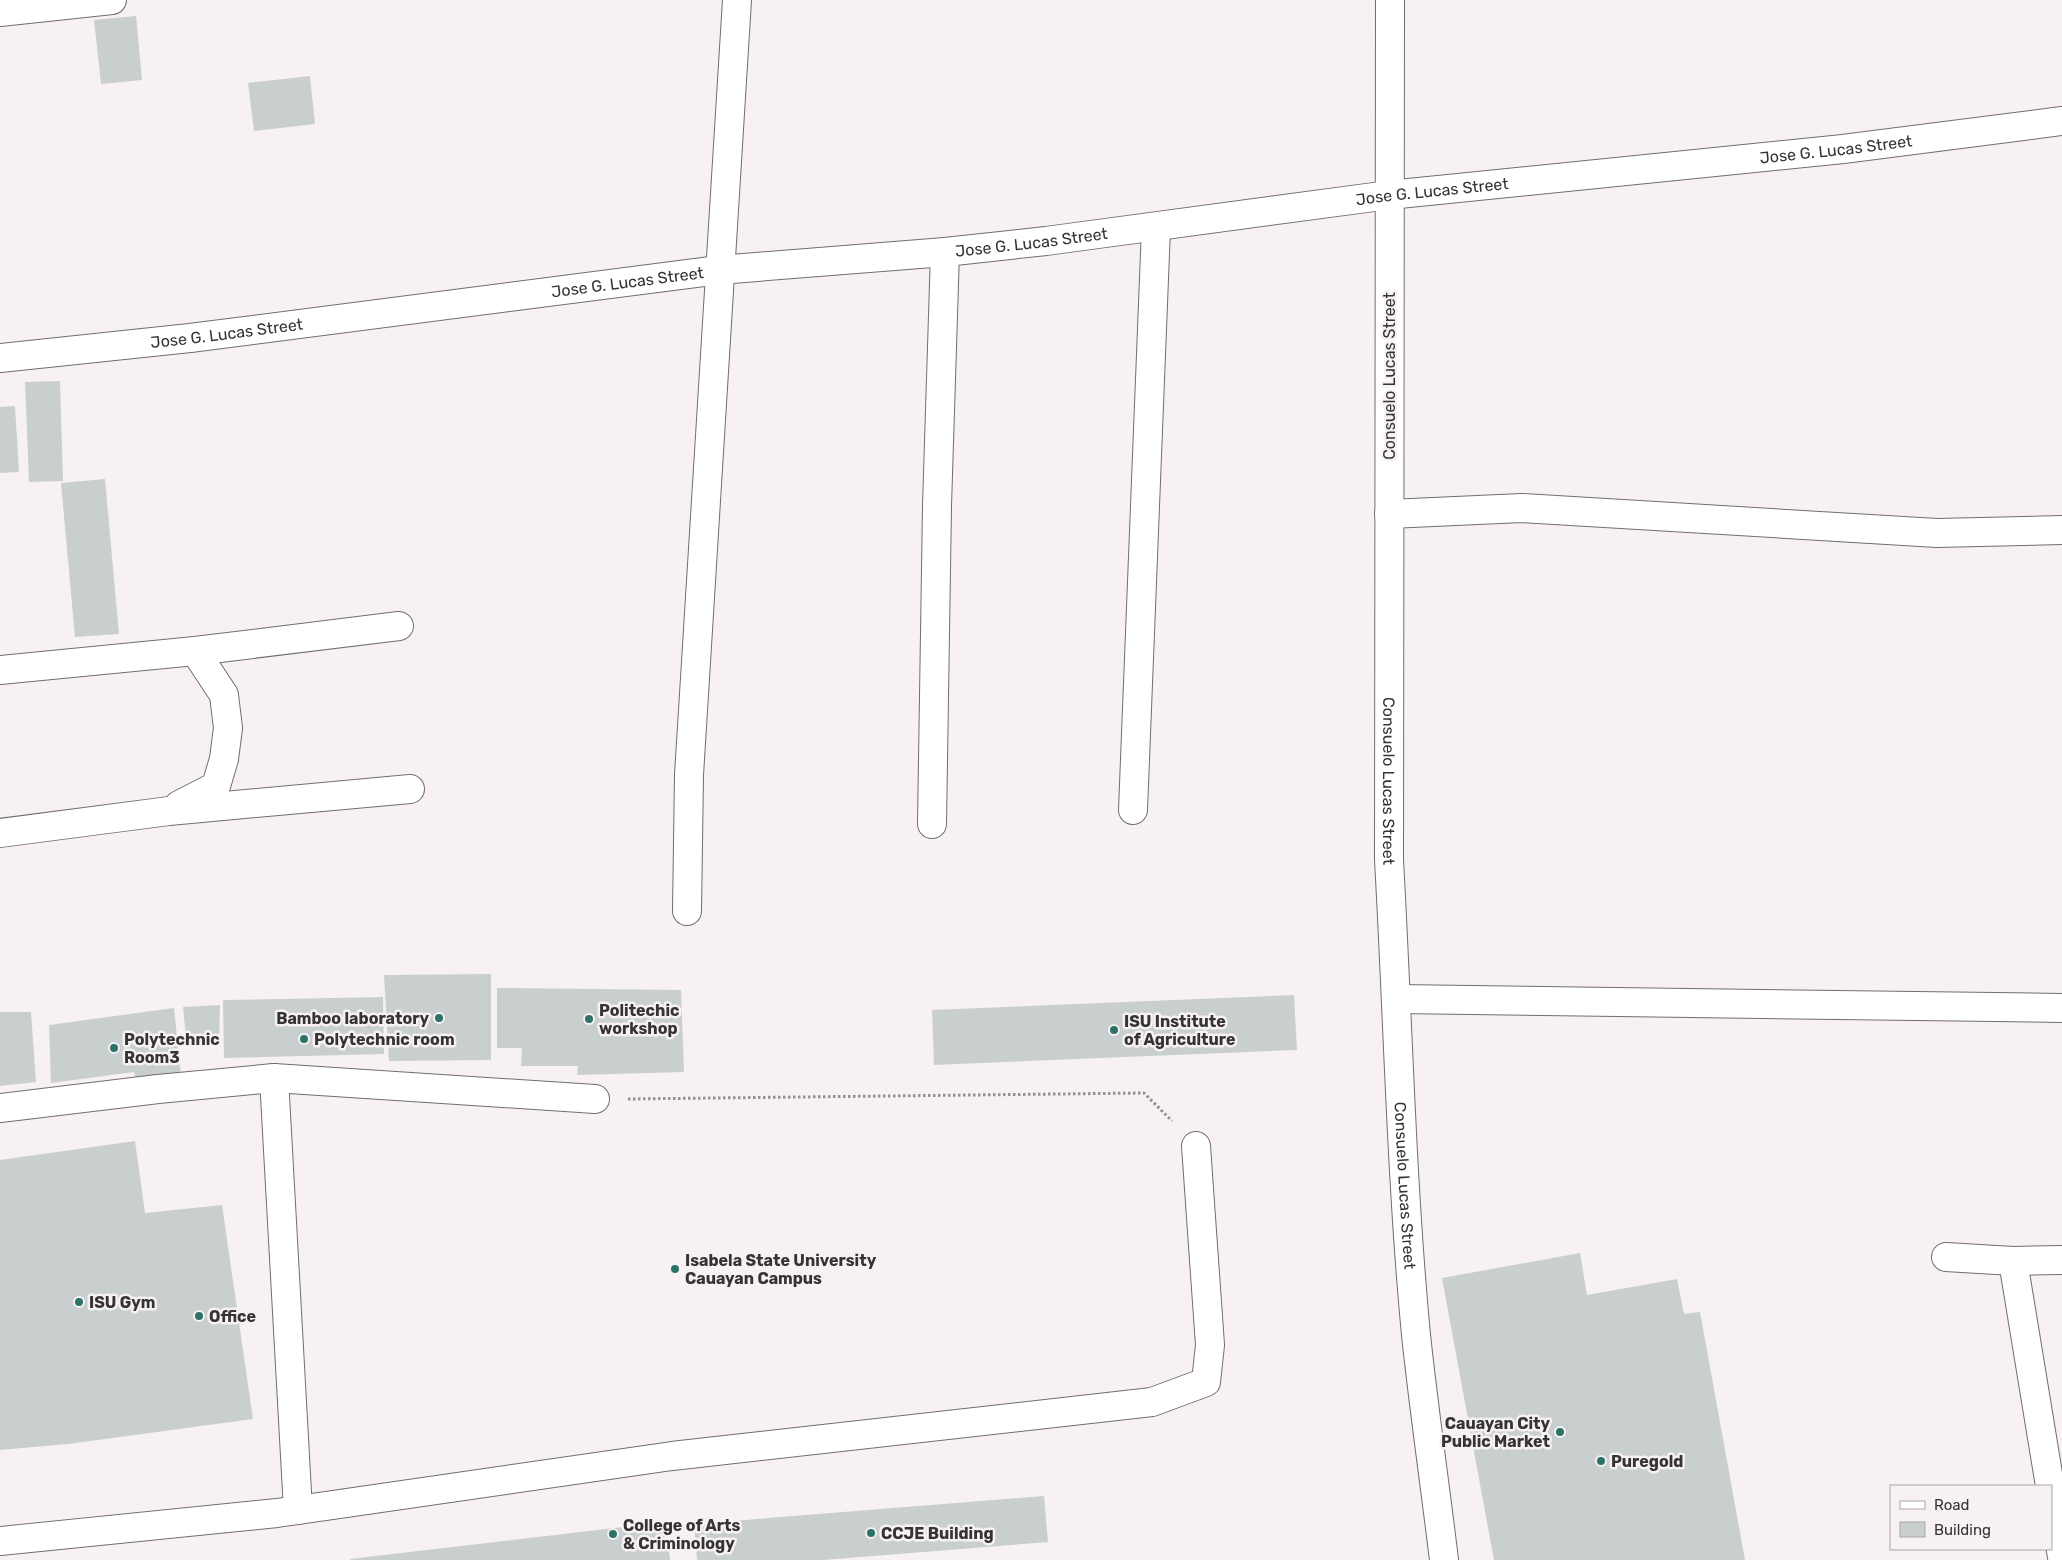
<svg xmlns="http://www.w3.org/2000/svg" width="2062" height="1560" viewBox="0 0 2062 1560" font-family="Rubik,sans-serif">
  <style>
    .building { fill: #c9cfce }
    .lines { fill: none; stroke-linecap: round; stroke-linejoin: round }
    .minor-casing { stroke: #716d6e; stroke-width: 30 }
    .path { stroke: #949092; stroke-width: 3; stroke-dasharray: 2.5 2.5; stroke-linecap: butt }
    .minor { stroke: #fff; stroke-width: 28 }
    .poi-dot { fill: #2c7268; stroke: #f7f1f3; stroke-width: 2 }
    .labels { text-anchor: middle; stroke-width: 5; stroke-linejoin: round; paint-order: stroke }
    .street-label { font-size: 16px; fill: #353334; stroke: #f7f1f3 }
    .poi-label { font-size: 16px; font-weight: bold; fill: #353334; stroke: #f7f1f3; text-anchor: start }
  </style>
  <rect width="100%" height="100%" fill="#f7f1f3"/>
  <path class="building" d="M 136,16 L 142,80 L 101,84 L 94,20 Z
    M 310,76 L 315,124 L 254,131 L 248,83 Z
    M 60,381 L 63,481 L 29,482 L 25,382 Z
    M 15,406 L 19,472 L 0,473 L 0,407 Z
    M 105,479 L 119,634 L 75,637 L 61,483 Z
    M 491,974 L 491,1060 L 389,1061 L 384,975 Z
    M 497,988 L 681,990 L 684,1072 L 577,1075 L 578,1066 L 521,1066 L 522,1048 L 497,1048 Z
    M 1294,995 L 1297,1050 L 934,1065 L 932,1010 Z
    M 383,997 L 384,1054 L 224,1058 L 223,1000 Z
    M 220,1005 L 219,1041 L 186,1037 L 183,1007 Z
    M 174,1008 L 181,1075 L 137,1085 L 134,1072 L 51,1083 L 49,1025 Z
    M 0,1012 L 31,1012 L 36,1082 L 0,1086 Z
    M 135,1141 L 145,1213 L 222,1205 L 253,1419 L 68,1444 L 0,1450 L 0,1160 Z
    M 1580,1253 L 1587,1295 L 1677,1279 L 1684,1314 L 1700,1312 L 1745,1560 L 1494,1560 L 1442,1278 Z
    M 1044,1496 L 1048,1542 L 823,1560 L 697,1560 L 694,1524 Z
    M 666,1522 L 670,1560 L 350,1560 L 350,1559 Z"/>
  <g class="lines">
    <defs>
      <g id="minor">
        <path id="s1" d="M 1390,0 L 1389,860 C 1398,1019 1401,1177 1416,1335 C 1424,1410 1435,1485 1444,1560"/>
        <path d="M 0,12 L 112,0"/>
        <path id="s2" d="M 0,358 L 190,338 L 719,270 L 945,252 L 1046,241 L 1389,195 L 1843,149 L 2062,121"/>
        <path d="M 1389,514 L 1522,508 L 1937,533 L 2062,530"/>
        <path d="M 0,670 L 195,651 L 399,626"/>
        <path d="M 179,805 L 216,786 L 224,759 L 228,728 L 224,695 L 195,651"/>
        <path d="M 1133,810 L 1156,228"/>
        <path d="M 932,824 L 937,506 L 945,252"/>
        <path d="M 0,833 L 169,811 L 410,789"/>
        <path d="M 687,911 L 689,775 L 737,0"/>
        <path d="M 1397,999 L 2062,1008"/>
        <path d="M 274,1078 L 298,1510"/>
        <path d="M 0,1108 L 158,1089 L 274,1078 L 595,1099"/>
        <path d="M 1946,1257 L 2013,1261 L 2062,1260"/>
        <path d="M 2013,1261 L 2050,1486"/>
        <path d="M 2051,1489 L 2062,1557"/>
        <path d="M 0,1541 L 277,1513 L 672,1456 L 1152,1402 L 1206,1382 L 1210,1345 L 1196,1146"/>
      </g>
    </defs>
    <use href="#minor" class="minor-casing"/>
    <path class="path" d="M 628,1099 L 1144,1093 L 1172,1121"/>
    <use href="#minor" class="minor"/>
  </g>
  <g class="poi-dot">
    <circle cx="439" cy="1018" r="5"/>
    <circle cx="589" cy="1019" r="5"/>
    <circle cx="1114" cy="1030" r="5"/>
    <circle cx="304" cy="1039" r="5"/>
    <circle cx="114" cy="1048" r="5"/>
    <circle cx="675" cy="1269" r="5"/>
    <circle cx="79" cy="1302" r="5"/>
    <circle cx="199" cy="1316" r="5"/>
    <circle cx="1560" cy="1432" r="5"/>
    <circle cx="1601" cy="1461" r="5"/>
    <circle cx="871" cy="1533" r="5"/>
    <circle cx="613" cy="1534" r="5"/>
  </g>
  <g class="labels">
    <g class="street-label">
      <text dy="6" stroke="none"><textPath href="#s2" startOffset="1848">Jose G. Lucas Street</textPath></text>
      <text dy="6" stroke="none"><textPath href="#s2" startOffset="1442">Jose G. Lucas Street</textPath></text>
      <text dy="6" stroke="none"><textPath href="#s2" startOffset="1038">Jose G. Lucas Street</textPath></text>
      <text dy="6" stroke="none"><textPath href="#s2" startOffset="632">Jose G. Lucas Street</textPath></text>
      <text dy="6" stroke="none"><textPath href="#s2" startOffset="228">Jose G. Lucas Street</textPath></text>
      <text transform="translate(1389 376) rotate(-90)" y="6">Consuelo Lucas Street</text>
      <text dy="6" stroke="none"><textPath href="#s1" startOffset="781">Consuelo Lucas Street</textPath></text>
      <text dy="6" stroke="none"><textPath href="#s1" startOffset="1186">Consuelo Lucas Street</textPath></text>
    </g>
    <g class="poi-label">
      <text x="599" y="1016">Politechic<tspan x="599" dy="18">workshop</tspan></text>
      <text x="429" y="1024" text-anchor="end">Bamboo laboratory</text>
      <text x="1124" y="1027">ISU Institute<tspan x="1124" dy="18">of Agriculture</tspan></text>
      <text x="124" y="1045">Polytechnic<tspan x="124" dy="18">Room3</tspan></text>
      <text x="314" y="1045">Polytechnic room</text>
      <text x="685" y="1266">Isabela State University<tspan x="685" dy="18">Cauayan Campus</tspan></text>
      <text x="89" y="1308">ISU Gym</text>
      <text x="209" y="1322">Office</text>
      <text x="1550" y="1429" text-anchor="end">Cauayan City<tspan x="1550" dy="18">Public Market</tspan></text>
      <text x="1611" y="1467">Puregold</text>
      <text x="623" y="1531">College of Arts<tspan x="623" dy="18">&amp; Criminology</tspan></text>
      <text x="881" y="1539">CCJE Building</text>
    </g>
  </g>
  <rect x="1890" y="1485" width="162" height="65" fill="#f7f1f3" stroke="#a9a5a7"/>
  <rect x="1900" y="1501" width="25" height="8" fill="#ffffff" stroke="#a9a5a7"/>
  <text x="1934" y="1510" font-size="15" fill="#353334">Road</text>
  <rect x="1900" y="1522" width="25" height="15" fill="#c9cfce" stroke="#a9a5a7"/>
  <text x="1934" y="1535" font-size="15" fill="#353334">Building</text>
</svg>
